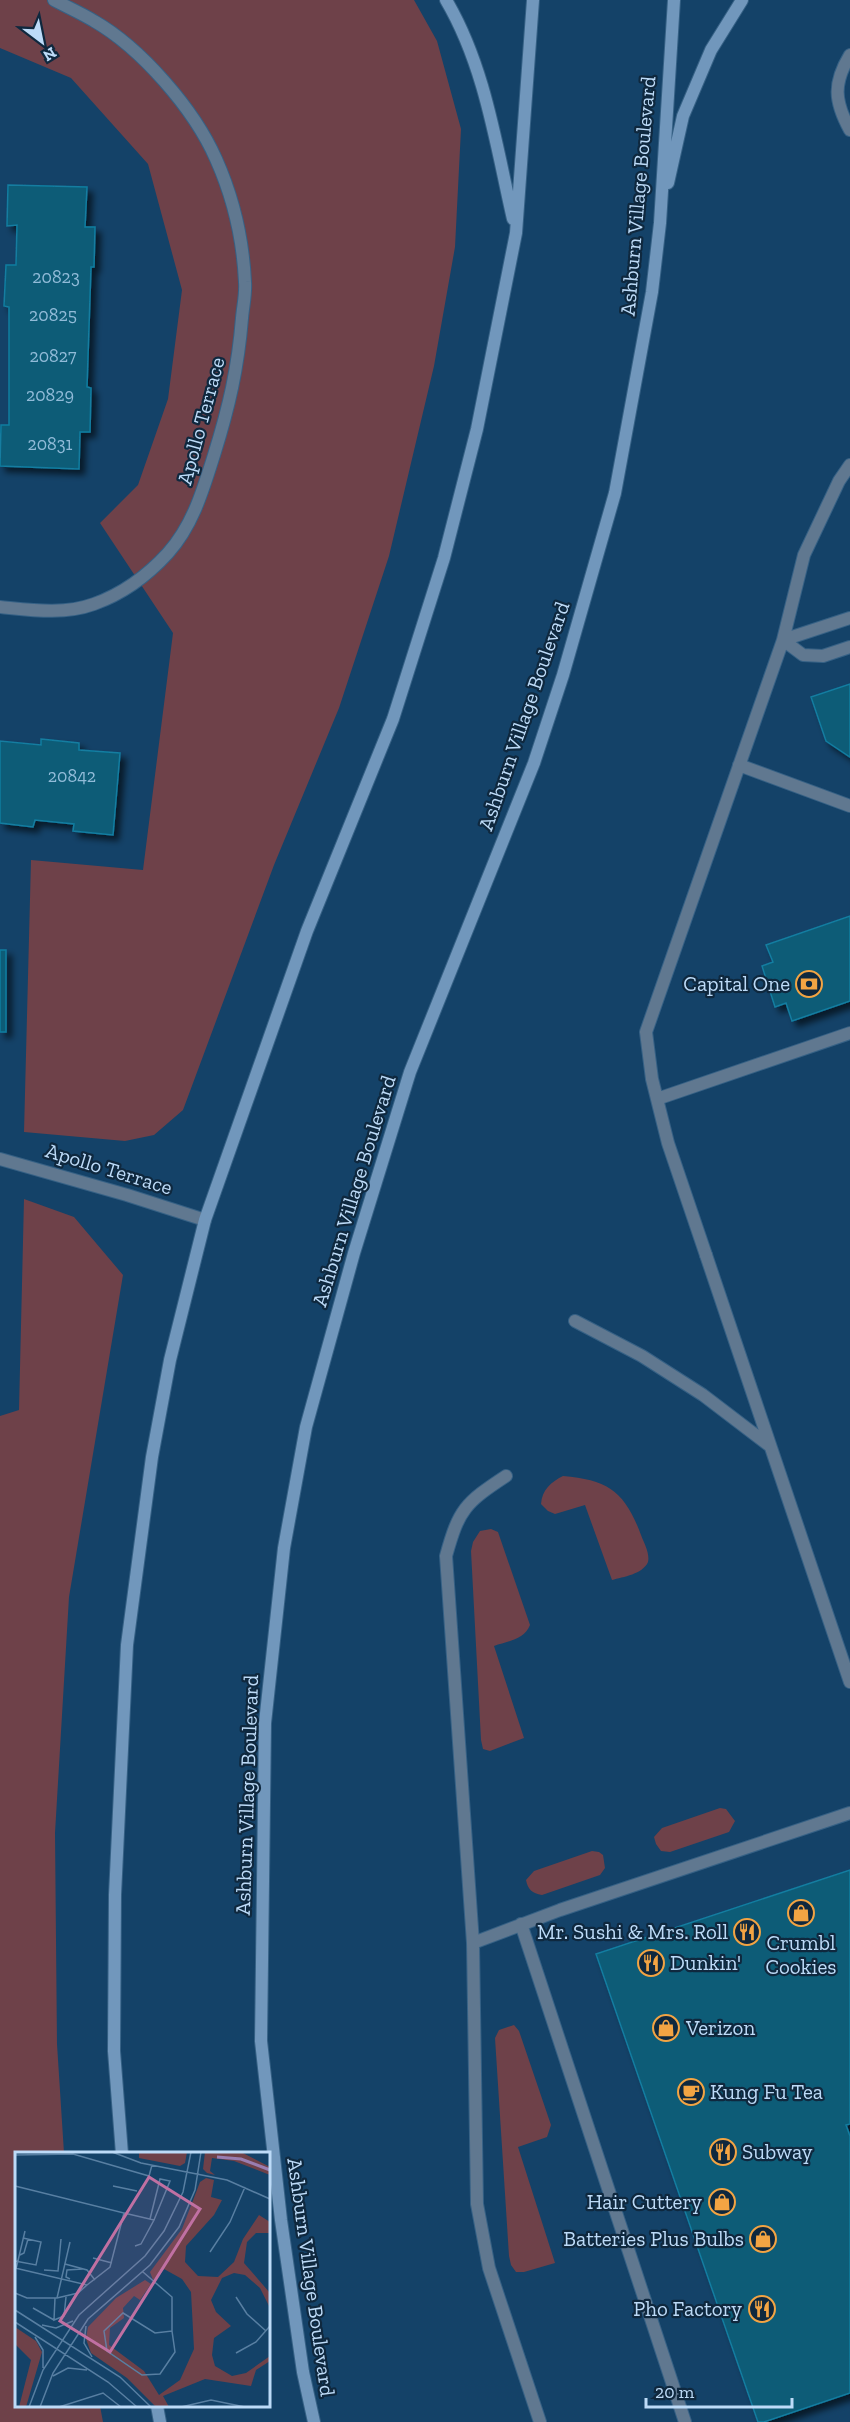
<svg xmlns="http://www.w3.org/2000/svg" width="850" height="2422" viewBox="0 0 850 2422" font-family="'Zilla Slab',serif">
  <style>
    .green { fill: #6e4149 }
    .building { fill: #0d5c77; stroke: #137da0; stroke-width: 1.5; filter: url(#shadow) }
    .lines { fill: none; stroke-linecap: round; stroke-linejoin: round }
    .service-casing { stroke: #366185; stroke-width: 14 }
    .minor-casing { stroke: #366185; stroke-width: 14 }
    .secondary-casing { stroke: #366185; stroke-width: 14 }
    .service { stroke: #607890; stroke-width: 12 }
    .minor { stroke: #607890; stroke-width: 12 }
    .secondary { stroke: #7197bc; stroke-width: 12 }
    .labels { text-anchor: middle; stroke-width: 4.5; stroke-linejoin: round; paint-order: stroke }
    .number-label { font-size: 18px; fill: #91bbd8 }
    .street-label { font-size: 21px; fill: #bddbf8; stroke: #0f283e }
    .poi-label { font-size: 21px; fill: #bddbf8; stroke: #0f283e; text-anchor: end }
    .inset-river { fill: none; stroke: #997eb2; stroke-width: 3 }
    .inset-road { fill: none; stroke: #587fa2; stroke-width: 1.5 }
    .view { fill: #c070a2; fill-opacity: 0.15; stroke: #c070a2; stroke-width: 3 }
    .inset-edge { fill: none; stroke: #bddbf8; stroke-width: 3 }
  </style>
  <defs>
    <filter id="shadow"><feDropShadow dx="5.5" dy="5.5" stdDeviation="3" flood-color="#0009"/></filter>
  </defs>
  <rect width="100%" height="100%" fill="#144268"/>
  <path class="green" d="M 0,0 L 414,0 L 437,41 L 461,129 L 455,247 L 434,366 L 389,556 L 339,708 L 274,865 L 183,1110 L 154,1135 L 125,1141 L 24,1132 L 31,860 L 143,870 L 173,633 L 100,523 L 138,485 L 168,399 L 182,290 L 148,164 L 71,78 L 0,48 Z
    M 24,1199 L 74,1217 L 123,1275 L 69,1597 L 55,1833 L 57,2044 L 64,2153 L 16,2154 L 16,2406 L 100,2406 L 103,2422 L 0,2422 L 0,1416 L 19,1410 Z
    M 563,1476 C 609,1480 625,1492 641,1535 C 644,1543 650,1553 648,1562 C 643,1574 623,1577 612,1580 L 585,1505 L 555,1514 L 548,1511 L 541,1504 C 542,1490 551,1482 563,1476 Z
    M 491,1529 L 498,1532 L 530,1625 C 524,1640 508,1641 494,1646 L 524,1738 L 490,1751 L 483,1749 L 481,1740 L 471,1551 L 473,1542 L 480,1531 Z
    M 720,1808 L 726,1809 L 735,1821 L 729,1832 L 670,1852 L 661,1851 L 656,1844 L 654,1837 L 662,1828 Z
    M 592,1851 L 599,1852 L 603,1855 L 605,1868 L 600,1875 L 542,1895 C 532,1893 528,1890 526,1880 L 534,1871 Z
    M 514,2025 L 519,2031 L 551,2125 L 547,2137 L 518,2147 L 555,2263 L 524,2272 L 516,2272 L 511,2265 L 509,2256 L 495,2038 L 499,2030 Z"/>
  <path class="building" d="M 8,185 L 87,187 L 85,227 L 95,227 L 94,267 L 91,267 L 87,387 L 91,388 L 90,432 L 80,432 L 79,469 L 0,466 L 1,425 L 9,425 L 9,307 L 4,306 L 6,265 L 16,265 L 17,225 L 7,226 Z
    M 850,684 L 850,757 L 826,741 L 811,697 Z
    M 41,739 L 79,743 L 79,750 L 120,753 L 113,835 L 73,831 L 74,824 L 35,820 L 33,827 L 0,823 L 0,741 L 41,745 Z
    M 850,916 L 850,1001 L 792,1021 L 786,1003 L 775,1007 L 762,966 L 773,962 L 766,945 Z
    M 0,950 L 6,950 L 6,1032 L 0,1032 Z
    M 850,1870 L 850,2124 L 846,2125 L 850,2136 L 850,2393 L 764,2422 L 758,2422 L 596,1954 Z"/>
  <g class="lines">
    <defs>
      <path id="service" d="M 850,55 C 833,83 834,101 850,130
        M 850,465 L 839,481 L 804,555 L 783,640 L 803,655 L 823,656 L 850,647
        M 739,765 L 850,806
        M 657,1099 L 850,1033
        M 706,1255 L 668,1143 L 652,1079 L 646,1032 L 783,640 L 850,618
        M 506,1476 C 465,1503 459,1509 446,1556 L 473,1943 L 560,1910 L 850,1813
        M 521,1924 L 685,2422
        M 473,1943 L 477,2204 L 489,2268 L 540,2422"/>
      <path id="minor" d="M 0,607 C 31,610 64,615 94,604 C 122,594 148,575 168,553 C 193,525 203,490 214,455 C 229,407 238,368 242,318 C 243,306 246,294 245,282 C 243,240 233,197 216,159 C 194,109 141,48 94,21 C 81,13 67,7 54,0
        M 0,1159 L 127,1195 L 205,1220
        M 706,1255 L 850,1682
        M 575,1321 L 642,1356 L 703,1395 L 770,1446"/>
      <path id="secondary" d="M 446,0 C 485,66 496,145 513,219
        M 668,183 L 683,116 L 711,50 L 742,0
        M 122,2154 L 114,2051 L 115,1895 L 127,1645 L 152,1457 L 170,1360 L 205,1220 L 307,931 L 393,719 L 444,558 L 477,429 L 516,233 L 533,0
        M 157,2406 L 160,2422
        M 314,2422 L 303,2372 L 281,2220 L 261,2041 L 265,1723 L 284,1548 L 306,1427 L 354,1253 L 410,1072 L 534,763 L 563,675 L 615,493 L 652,292 L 660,223 L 674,0"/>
    </defs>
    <use href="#service" class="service-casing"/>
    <use href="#minor" class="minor-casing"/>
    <use href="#secondary" class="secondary-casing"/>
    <use href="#service" class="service"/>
    <use href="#minor" class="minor"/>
    <use href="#secondary" class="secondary"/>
  </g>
  <defs>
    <symbol id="bank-ring" viewBox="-11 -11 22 22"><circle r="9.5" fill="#0f283e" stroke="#f3a443" stroke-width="1.5"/><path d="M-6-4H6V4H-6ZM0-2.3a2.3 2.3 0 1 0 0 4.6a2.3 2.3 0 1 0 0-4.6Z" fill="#f3a443"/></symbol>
    <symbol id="shop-ring" viewBox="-11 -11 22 22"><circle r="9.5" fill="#0f283e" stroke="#f3a443" stroke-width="1.5"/><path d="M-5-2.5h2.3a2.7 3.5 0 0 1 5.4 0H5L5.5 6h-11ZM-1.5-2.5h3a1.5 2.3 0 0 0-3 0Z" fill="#f3a443"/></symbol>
    <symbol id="restaurant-ring" viewBox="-11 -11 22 22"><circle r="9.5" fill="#0f283e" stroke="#f3a443" stroke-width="1.5"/><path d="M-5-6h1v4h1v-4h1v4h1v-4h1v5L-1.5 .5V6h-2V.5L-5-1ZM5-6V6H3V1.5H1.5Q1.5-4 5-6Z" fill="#f3a443"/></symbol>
    <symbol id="cafe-ring" viewBox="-11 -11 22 22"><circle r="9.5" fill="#0f283e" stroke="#f3a443" stroke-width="1.5"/><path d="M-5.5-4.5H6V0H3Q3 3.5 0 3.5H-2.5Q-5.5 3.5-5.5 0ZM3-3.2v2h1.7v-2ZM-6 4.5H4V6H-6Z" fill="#f3a443"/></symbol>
  </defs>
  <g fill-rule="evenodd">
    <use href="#bank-ring" x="794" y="969" width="30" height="30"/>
    <use href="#shop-ring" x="786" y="1898" width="30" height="30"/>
    <use href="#restaurant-ring" x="732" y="1917" width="30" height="30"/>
    <use href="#restaurant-ring" x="636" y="1948" width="30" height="30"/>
    <use href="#shop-ring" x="651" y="2013" width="30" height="30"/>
    <use href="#cafe-ring" x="676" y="2077" width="30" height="30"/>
    <use href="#restaurant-ring" x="708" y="2137" width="30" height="30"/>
    <use href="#shop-ring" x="707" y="2187" width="30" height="30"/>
    <use href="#shop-ring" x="748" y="2224" width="30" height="30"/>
    <use href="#restaurant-ring" x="747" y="2294" width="30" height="30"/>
  </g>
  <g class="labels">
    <g class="number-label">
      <text x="56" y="283">20823</text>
      <text x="53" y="321">20825</text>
      <text x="53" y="362">20827</text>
      <text x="50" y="401">20829</text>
      <text x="50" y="450">20831</text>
      <text x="72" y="782">20842</text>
    </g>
    <g class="street-label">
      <text transform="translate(638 196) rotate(-85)" y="7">Ashburn Village Boulevard</text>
      <text transform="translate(201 421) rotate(-75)" y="7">Apollo Terrace</text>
      <text transform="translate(524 716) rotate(-71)" y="7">Ashburn Village Boulevard</text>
      <text transform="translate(109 1169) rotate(17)" y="7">Apollo Terrace</text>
      <text transform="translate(354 1191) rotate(-73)" y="7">Ashburn Village Boulevard</text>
      <text transform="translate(247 1795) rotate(-88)" y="7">Ashburn Village Boulevard</text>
      <text transform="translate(311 2277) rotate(82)" y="7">Ashburn Village Boulevard</text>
    </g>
    <g class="poi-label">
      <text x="790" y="991">Capital One</text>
      <text x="728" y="1939">Mr. Sushi &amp; Mrs. Roll</text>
      <text x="801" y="1950" text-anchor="middle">Crumbl<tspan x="801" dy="24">Cookies</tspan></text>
      <text x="670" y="1970" text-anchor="start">Dunkin'</text>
      <text x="686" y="2035" text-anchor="start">Verizon</text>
      <text x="710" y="2099" text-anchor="start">Kung Fu Tea</text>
      <text x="742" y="2159" text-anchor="start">Subway</text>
      <text x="702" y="2209">Hair Cuttery</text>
      <text x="744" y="2246">Batteries Plus Bulbs</text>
      <text x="742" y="2316">Pho Factory</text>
    </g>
  </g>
  <g transform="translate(15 2152)">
    <rect width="255" height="255" fill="#144268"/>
    <path d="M 124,0 L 172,0 L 170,11 L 165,14 L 124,6 ZM 190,0 L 226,0 L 255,15 L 255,23 L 219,9 L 197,6 L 195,19 L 200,23 L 192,21 L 188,17 ZM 191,26 L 199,28 L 196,45 L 207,48 L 199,63 L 171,94 L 170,110 L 183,124 L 203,125 L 219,110 L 228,87 L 244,63 L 255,70 L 255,81 L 241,81 L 232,90 L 229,111 L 255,141 L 255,156 L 245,136 L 230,123 L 219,121 L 207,126 L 196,148 L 201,160 L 216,174 L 199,186 L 197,203 L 200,214 L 217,224 L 231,221 L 255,204 L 255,209 L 241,218 L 236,234 L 190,227 L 148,244 L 154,255 L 141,255 L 112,226 L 76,201 L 71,187 L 73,175 L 101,146 L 130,128 L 136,132 L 125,148 L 119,144 L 108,156 L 109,166 L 95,176 L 94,193 L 129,219 L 144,243 L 165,228 L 179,197 L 176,140 L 167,127 L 149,117 L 138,128 L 135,120 L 167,77 L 185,30 ZM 0,175 L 21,189 L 27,200 L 11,255 L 4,255 L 16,208 L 0,192 Z" fill="#6e4149"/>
    <path class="inset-river" d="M 202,5 L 226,7 L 255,18"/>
    <path class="inset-road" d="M 97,0 L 126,11 L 212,28 L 255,47M 0,3 L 58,2 L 134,24 L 137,13M 0,34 L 109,61 L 95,115 L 72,133 L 0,116M 98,34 L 122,39M 109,61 L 139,68 L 126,92 L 120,94M 135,67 L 145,27 L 155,29 L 139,68M 195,100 L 215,70 L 230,35M 5,103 L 9,101 L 13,87M 78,106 L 97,111M 0,109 L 21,113 L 26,90 L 8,86M 50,112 L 72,118 L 80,128M 1,117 L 10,79M 29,118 L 43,119 L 46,87M 128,120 L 157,145 L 157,179M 55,127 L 51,125 L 52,118 L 68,117M 0,141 L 12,146 L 42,146 L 63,141 L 72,133M 221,145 L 232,162 L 251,179M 40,146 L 39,168 L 49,164 L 51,145M 42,146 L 55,90M 18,156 L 39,168M 0,158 L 105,225 L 136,255M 108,161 L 140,181 L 157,179 L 160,200 L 145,222 L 127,223 L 92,199 L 89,179 ZM 0,170 L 93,230 L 122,255M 27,173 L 41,176 L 58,169M 71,174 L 69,191 L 77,205M 20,185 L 28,198 L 28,216M 221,201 L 241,190 L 255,174M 38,224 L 53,216 L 72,218M 14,255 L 28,218 L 64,163 L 130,104 L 149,79 L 168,40 L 176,0M 25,255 L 38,221 L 73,167 L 135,113 L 164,75 L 180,38 L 186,0M 44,255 L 88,241 L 106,255M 166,255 L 196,248 L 230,255"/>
    <path class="view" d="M 134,25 L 185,57 L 95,200 L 45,169 Z"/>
    <rect width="255" height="255" class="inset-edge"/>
  </g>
  <g transform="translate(42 42) rotate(148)" stroke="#0f283e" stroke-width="4.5" paint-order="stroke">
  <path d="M0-4.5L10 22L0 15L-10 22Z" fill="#bddbf8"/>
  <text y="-9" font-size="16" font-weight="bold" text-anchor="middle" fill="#bddbf8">N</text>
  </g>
  <path d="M646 2398v9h146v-9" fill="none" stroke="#bddbf8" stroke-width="3"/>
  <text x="655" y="2398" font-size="18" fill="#bddbf8" stroke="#0f283e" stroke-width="4.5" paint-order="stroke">20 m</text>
</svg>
